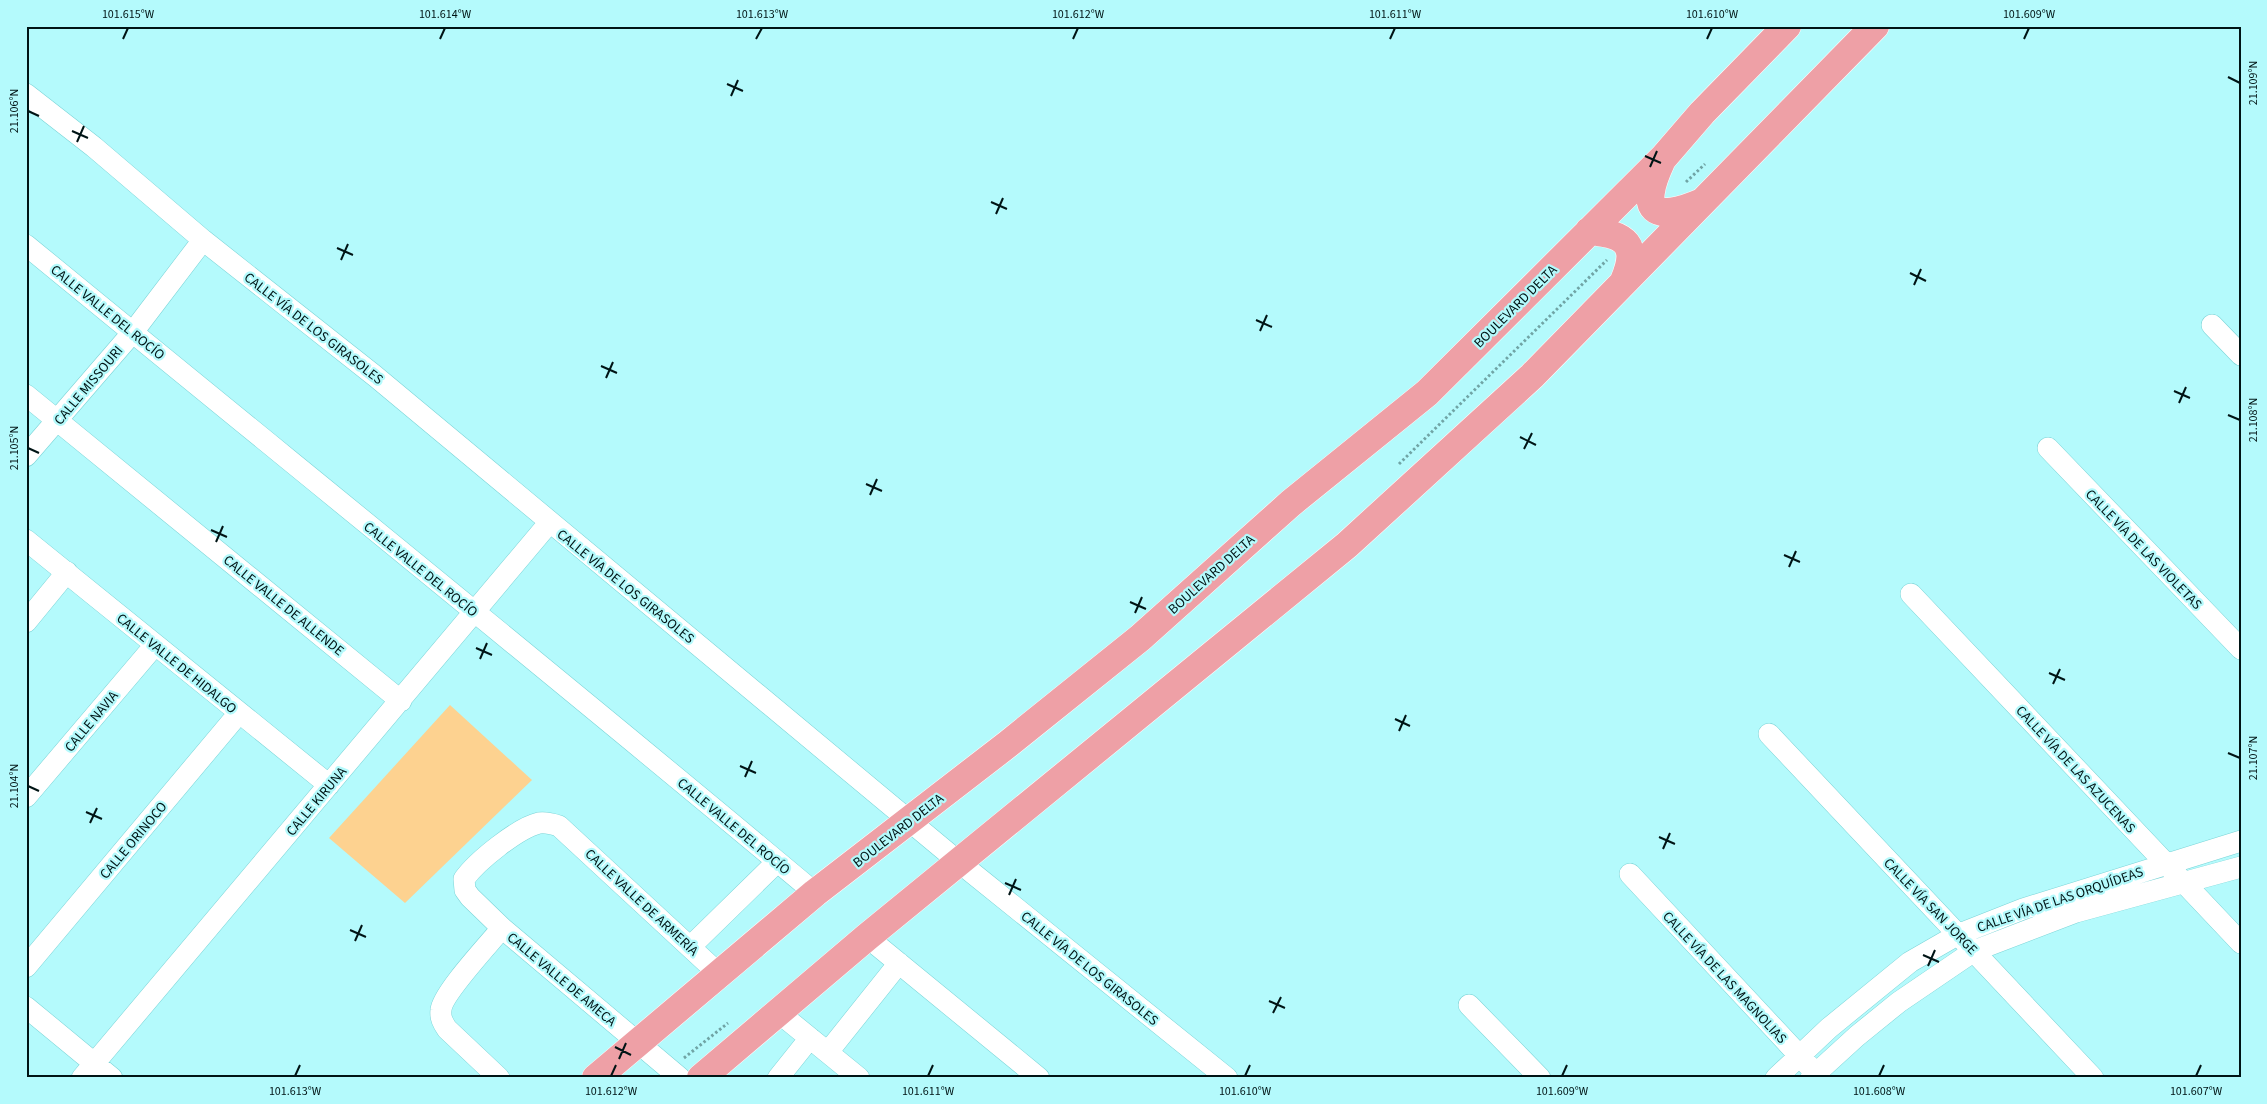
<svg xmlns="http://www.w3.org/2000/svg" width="2267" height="1104" viewBox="0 0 2267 1104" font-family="'Source Sans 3',sans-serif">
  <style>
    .green { fill: #fdd290 }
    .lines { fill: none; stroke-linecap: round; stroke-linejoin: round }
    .minor-casing { stroke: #7ad4d7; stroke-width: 22 }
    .major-casing { stroke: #fff; stroke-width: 29 }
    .path { stroke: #70a4a5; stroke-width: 3; stroke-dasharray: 2.5 2.5; stroke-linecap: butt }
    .minor { stroke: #fff; stroke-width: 21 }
    .major { stroke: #eea0a6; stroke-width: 28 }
    .ticks { fill: none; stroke: #001415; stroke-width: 2 }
    .labels { text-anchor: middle; stroke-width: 4.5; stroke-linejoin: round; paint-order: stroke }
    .street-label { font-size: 14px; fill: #001415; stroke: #b4fafc }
    .neatline { fill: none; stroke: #001415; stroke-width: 2 }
    .ticks-label { font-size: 12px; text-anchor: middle; fill: #001415 }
  </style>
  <rect width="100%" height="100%" fill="#b4fafc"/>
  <path class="green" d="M 450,705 L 532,780 L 405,903 L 329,838 Z"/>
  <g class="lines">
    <defs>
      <path id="minor" d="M 26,94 L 94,147 L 203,240 L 375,376 L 960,863 L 1227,1078
        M 26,245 C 289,461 554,674 815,893
        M 2212,325 L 2241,355
        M 26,395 L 401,701
        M 2048,448 L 2241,649
        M 26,456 L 133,332 L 203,240
        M 26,540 L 329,785
        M 1911,594 L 2241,943
        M 26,622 L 67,572
        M 1769,734 L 2093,1078
        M 26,797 L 155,645
        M 1630,874 L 1809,1066
        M 867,937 L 1039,1078
        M 690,947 L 777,862
        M 26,967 L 239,713
        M 1469,1005 L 1540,1078
        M 26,1007 L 112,1078
        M 778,1012 L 859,1078
        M 828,1052 L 899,963
        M 82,1078 L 549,523
        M 499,1078 L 447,1029 C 443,1023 440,1018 441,1010 C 442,994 489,944 502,928
        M 680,1078 L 502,928 L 470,897 L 465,890 L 464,879 C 477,861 518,828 539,823 C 546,822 553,824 559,826 L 719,974
        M 778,1078 L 810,1038
        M 1776,1078 L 1829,1028 L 1910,962 L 1957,935 L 2023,909 L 2241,841
        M 1811,1078 L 1857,1036 L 1899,1002 L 1974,951 L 2076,912 L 2241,867"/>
      <path id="major" d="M 1661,162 C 1638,212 1653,223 1702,202
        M 1589,231 C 1627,234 1639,245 1624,281
        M 596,1078 L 815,893 L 1008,744 L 1140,638 L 1291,503 L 1427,393 L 1664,157 L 1702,113 L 1787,26
        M 701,1078 L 867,937 L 1347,545 L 1532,376 L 1875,26"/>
    </defs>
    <use href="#minor" class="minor-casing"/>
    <use href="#major" class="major-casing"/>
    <path class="path" d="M 1686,182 L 1705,164
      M 1399,464 L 1607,260
      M 684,1058 L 728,1023"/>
    <use href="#minor" class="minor"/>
    <use href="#major" class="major"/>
  </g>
  <path class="ticks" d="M 123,39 L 128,28M 440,39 L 445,28M 756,39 L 762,28M 1073,39 L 1078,28M 1390,39 L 1395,28M 1707,39 L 1712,28M 2024,39 L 2029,28M 2228,77 L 2240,83M 727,84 L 743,91M 731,96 L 738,80M 28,111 L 39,116M 72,131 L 88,138M 77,142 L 84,126M 1645,156 L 1661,163M 1650,167 L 1657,151M 991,202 L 1007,209M 996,214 L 1003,198M 337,248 L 353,255M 341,260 L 348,244M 1910,273 L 1926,281M 1914,285 L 1921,269M 1256,320 L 1272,327M 1260,331 L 1267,315M 601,366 L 617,373M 606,378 L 613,362M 2174,391 L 2190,398M 2179,403 L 2186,387M 2228,415 L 2240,420M 1520,437 L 1536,445M 28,448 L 39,453M 1524,449 L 1532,433M 866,484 L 882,491M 870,495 L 877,479M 211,530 L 227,537M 216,542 L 223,526M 1784,555 L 1800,562M 1789,567 L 1796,551M 1130,602 L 1146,609M 1135,613 L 1142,597M 476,648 L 492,655M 480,659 L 487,643M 2049,673 L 2065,680M 2053,684 L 2060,669M 1395,719 L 1410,726M 1399,731 L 1406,715M 2228,753 L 2240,758M 740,766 L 756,773M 745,777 L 752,761M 28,786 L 39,791M 86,812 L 102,819M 90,823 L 97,808M 1659,837 L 1675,844M 1663,849 L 1670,833M 1005,883 L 1021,890M 1009,895 L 1016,879M 350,930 L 366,937M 355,941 L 362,925M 1923,955 L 1939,962M 1928,966 L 1935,950M 1269,1001 L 1285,1008M 1273,1013 L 1281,997M 615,1047 L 631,1055M 619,1059 L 626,1043M 295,1076 L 300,1065M 611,1076 L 616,1065M 928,1076 L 933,1065M 1245,1076 L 1250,1065M 1562,1076 L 1567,1065M 1879,1076 L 1884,1065M 2196,1076 L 2201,1065"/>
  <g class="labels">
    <g class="street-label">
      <text transform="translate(1515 306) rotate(-45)" y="5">BOULEVARD DELTA</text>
      <text transform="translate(108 312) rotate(39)" y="5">CALLE VALLE DEL ROCÍO</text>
      <text transform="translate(314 328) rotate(38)" y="5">CALLE VÍA DE LOS GIRASOLES</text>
      <text transform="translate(88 385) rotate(-50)" y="5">CALLE MISSOURI</text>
      <text transform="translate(2144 549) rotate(46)" y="5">CALLE VÍA DE LAS VIOLETAS</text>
      <text transform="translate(421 569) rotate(39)" y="5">CALLE VALLE DEL ROCÍO</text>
      <text transform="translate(1211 574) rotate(-42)" y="5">BOULEVARD DELTA</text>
      <text transform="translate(626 586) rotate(39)" y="5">CALLE VÍA DE LOS GIRASOLES</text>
      <text transform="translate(284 605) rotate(39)" y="5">CALLE VALLE DE ALLENDE</text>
      <text transform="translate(177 663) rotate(39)" y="5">CALLE VALLE DE HIDALGO</text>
      <text transform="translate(91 721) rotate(-50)" y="5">CALLE NAVIA</text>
      <text transform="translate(2076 769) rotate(47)" y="5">CALLE VÍA DE LAS AZUCENAS</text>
      <text transform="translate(316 801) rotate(-50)" y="5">CALLE KIRUNA</text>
      <text transform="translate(734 826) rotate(40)" y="5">CALLE VALLE DEL ROCÍO</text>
      <text transform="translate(898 830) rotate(-38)" y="5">BOULEVARD DELTA</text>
      <text transform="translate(133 840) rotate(-50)" y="5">CALLE ORINOCO</text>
      <text transform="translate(2060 899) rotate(-19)" y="5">CALLE VÍA DE LAS ORQUÍDEAS</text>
      <text transform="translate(642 902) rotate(43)" y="5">CALLE VALLE DE ARMERÍA</text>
      <text transform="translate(1931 906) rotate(46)" y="5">CALLE VÍA SAN JORGE</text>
      <text transform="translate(1090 968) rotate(39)" y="5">CALLE VÍA DE LOS GIRASOLES</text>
      <text transform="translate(1725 977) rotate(47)" y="5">CALLE VÍA DE LAS MAGNOLIAS</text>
      <text transform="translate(562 979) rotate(40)" y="5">CALLE VALLE DE AMECA</text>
    </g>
  </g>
  <rect width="2267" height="1104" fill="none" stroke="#b4fafc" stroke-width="55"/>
  <rect x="28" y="28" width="2212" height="1048" class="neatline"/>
  <g class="ticks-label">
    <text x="128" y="18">101.615°W</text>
    <text x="445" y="18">101.614°W</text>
    <text x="762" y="18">101.613°W</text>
    <text x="1078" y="18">101.612°W</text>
    <text x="1395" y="18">101.611°W</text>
    <text x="1712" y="18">101.610°W</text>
    <text x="2029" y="18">101.609°W</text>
    <text transform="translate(2253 83) rotate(-90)" y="4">21.109°N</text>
    <text transform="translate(14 111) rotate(-90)" y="4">21.106°N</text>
    <text transform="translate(2253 420) rotate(-90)" y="4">21.108°N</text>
    <text transform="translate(14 448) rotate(-90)" y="4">21.105°N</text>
    <text transform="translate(2253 758) rotate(-90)" y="4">21.107°N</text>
    <text transform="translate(14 786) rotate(-90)" y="4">21.104°N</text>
    <text x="295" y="1095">101.613°W</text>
    <text x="611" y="1095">101.612°W</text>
    <text x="928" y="1095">101.611°W</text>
    <text x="1245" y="1095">101.610°W</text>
    <text x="1562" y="1095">101.609°W</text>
    <text x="1879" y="1095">101.608°W</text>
    <text x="2196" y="1095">101.607°W</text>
  </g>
</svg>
